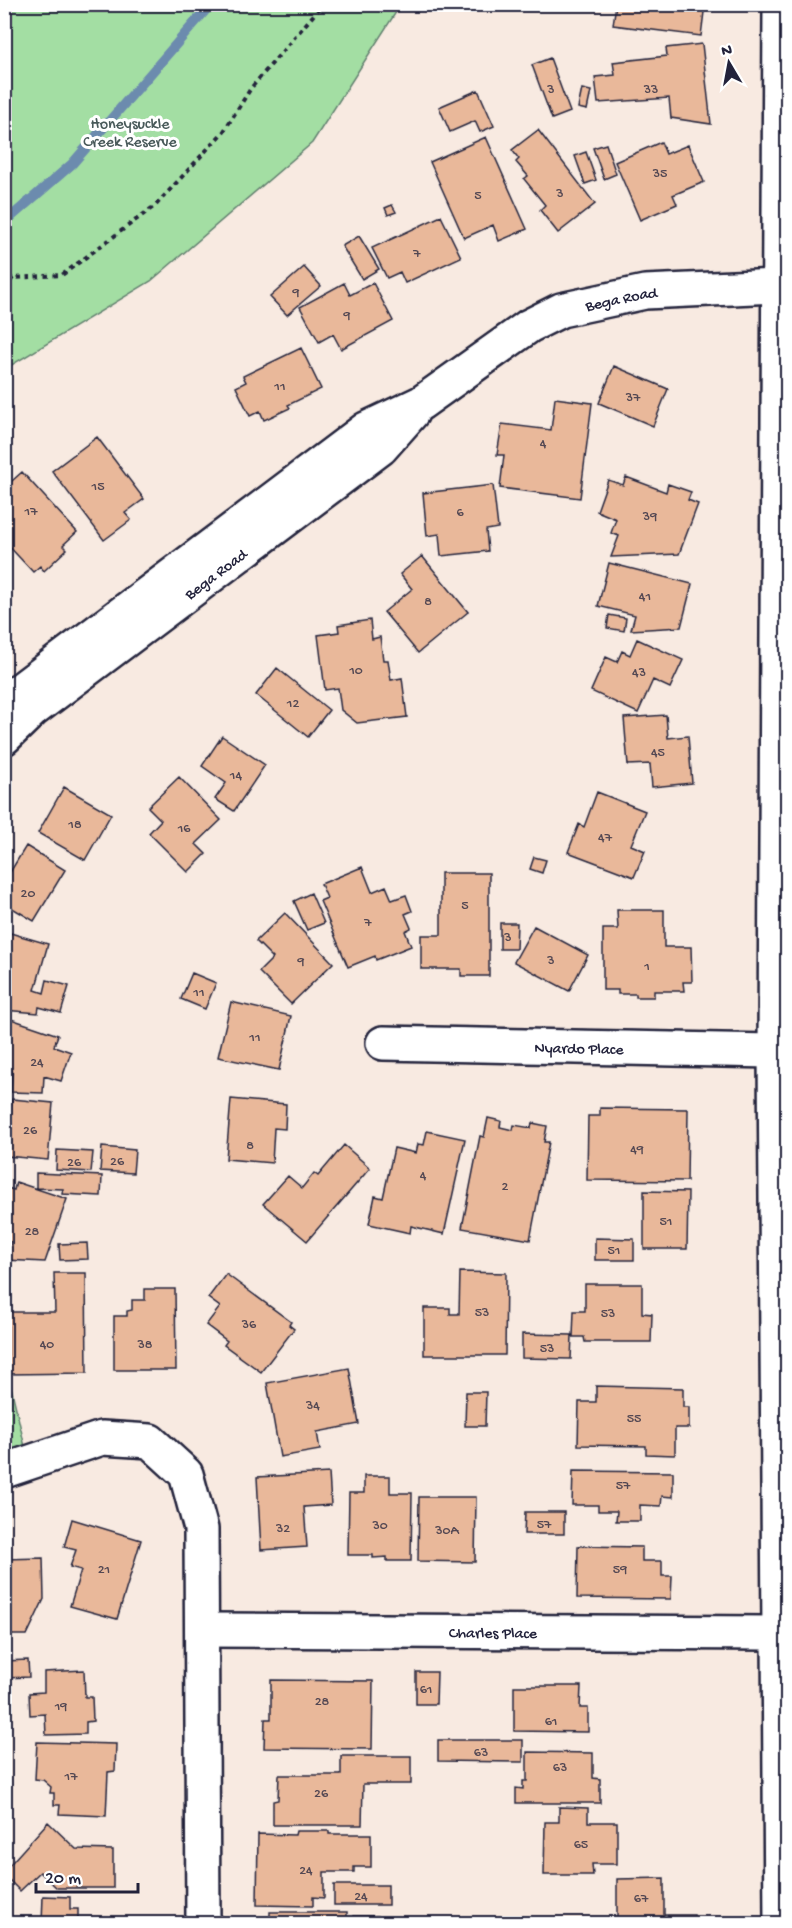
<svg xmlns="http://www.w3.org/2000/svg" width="792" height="1928" viewBox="0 0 792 1928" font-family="'Gochi Hand',sans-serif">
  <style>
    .green { fill: #a3dea3; stroke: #62806f; stroke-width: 1.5 }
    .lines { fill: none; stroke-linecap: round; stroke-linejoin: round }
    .stream { stroke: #6c8bae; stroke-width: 10 }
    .building { fill: #e9b89a; stroke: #22223b; stroke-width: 1.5 }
    .minor-casing { stroke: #22223b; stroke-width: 38 }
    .path { stroke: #22223b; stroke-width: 4; stroke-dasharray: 4.5 4.5; stroke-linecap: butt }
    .minor { stroke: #fff; stroke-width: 33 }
    .labels { text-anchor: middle; stroke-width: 6; stroke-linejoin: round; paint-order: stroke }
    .number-label { font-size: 14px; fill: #544853 }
    .park-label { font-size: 16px; fill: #495a5a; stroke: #fff }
    .street-label { font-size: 16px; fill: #22223b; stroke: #fff }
  </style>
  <rect width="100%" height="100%" fill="#f8eae1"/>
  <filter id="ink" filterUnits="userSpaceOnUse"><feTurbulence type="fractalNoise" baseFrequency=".0167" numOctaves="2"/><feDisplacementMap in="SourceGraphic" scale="12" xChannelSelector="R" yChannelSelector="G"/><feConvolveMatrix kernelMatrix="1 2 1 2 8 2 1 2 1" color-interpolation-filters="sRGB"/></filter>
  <g filter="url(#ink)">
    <path class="green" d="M 5,4 L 405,4 L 405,5 L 396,12 L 312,143 L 151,281 L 5,369 Z
      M 4,1357 L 29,1464 L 4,1471 Z"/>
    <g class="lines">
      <path class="stream" d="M 4,223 L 72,164 L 211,4"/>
    </g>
    <path class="building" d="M 616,4 L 705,4 L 701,36 L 613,25 Z
      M 702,44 L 711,124 L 671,118 L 669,98 L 598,103 L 595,77 L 615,75 L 613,62 L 667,56 L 666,48 Z
      M 550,58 L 570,112 L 552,119 L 532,65 Z
      M 582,89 L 591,91 L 587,110 L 578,108 Z
      M 478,90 L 494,126 L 480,132 L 475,121 L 450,132 L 439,107 Z
      M 538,130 L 595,204 L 558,233 L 540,210 L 545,205 L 524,179 L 528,176 L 516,162 L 519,159 L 512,150 Z
      M 486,137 L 527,229 L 499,241 L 493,225 L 464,238 L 430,162 Z
      M 661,142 L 666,154 L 688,145 L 704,182 L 673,195 L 677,204 L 640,220 L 615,162 Z
      M 606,144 L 616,174 L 604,179 L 593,148 Z
      M 586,152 L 596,180 L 585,184 L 575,156 Z
      M 392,205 L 396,212 L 388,215 L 385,208 Z
      M 441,216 L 461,257 L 405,283 L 400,272 L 387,278 L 372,248 Z
      M 359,236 L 379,269 L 362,279 L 342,246 Z
      M 304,267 L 321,286 L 287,315 L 270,297 Z
      M 344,283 L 350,295 L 373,283 L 393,321 L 341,349 L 333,334 L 319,342 L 300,307 Z
      M 301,348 L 321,389 L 288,405 L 290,408 L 264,420 L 260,411 L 250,416 L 236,387 L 246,382 L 243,376 Z
      M 614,366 L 668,389 L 653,426 L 599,403 Z
      M 555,398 L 592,403 L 580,498 L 500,488 L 504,455 L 497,455 L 502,424 L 551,430 Z
      M 97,437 L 144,499 L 125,513 L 131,520 L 104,540 L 52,471 Z
      M 22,472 L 77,532 L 63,545 L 67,549 L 44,571 L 40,566 L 33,572 L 4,541 L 4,488 Z
      M 626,477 L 666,492 L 668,484 L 691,492 L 688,500 L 698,504 L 679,554 L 611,557 L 619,536 L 611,533 L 616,519 L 597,511 L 608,480 L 623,485 Z
      M 493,485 L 498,528 L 486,530 L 488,551 L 441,556 L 439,534 L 427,536 L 423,493 Z
      M 422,556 L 468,612 L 418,653 L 384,612 L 412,589 L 400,574 Z
      M 609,563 L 692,584 L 681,627 L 631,630 L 635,615 L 598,606 Z
      M 609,615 L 626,618 L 624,631 L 607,628 Z
      M 370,620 L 372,639 L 380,637 L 383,660 L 388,660 L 391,680 L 402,678 L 407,717 L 357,723 L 341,710 L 338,688 L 325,690 L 318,635 L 339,632 L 338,625 Z
      M 637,639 L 683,660 L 670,688 L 653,680 L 638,713 L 591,691 L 606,657 L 617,662 L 622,651 L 630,655 Z
      M 277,668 L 329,710 L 308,737 L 256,695 Z
      M 666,715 L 668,738 L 688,736 L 692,783 L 652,787 L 650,764 L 628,765 L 624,718 Z
      M 222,736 L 265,765 L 234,811 L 215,799 L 226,783 L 202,766 Z
      M 179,777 L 221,820 L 196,844 L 206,854 L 188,872 L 149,833 L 161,820 L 148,807 Z
      M 64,787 L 111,814 L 85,860 L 38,833 Z
      M 597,792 L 645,811 L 631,845 L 645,851 L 634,877 L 568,852 L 579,824 L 584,827 Z
      M 26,846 L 65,870 L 34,921 L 4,903 L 4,882 Z
      M 534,857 L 546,860 L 542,873 L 530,869 Z
      M 362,867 L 372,892 L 386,886 L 392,900 L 406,895 L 412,911 L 405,914 L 411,928 L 405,931 L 411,946 L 376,960 L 375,956 L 348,967 L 320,901 L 327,898 L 321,884 Z
      M 441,873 L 489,873 L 489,976 L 461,976 L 461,969 L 421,969 L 421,935 L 441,935 Z
      M 311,893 L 324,923 L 307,930 L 294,901 Z
      M 617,910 L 664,910 L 664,947 L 691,947 L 692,982 L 683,982 L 684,991 L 654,991 L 654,997 L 636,997 L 636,994 L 618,994 L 618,990 L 603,990 L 603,929 L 618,929 Z
      M 285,913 L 333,963 L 291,1004 L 259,972 L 273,958 L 256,941 Z
      M 500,923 L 517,923 L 516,949 L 500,949 Z
      M 534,926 L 588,955 L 569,991 L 514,962 Z
      M 7,932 L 48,944 L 35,990 L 44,993 L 47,980 L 69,986 L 61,1013 L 39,1007 L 38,1013 L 4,1010 Z
      M 192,973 L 216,983 L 205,1009 L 181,999 Z
      M 231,1002 L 291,1016 L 279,1070 L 218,1057 Z
      M 11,1019 L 58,1035 L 54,1046 L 71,1052 L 61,1081 L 44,1076 L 43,1093 L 11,1092 L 12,1070 L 4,1068 L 8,1056 L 4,1055 L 4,1039 Z
      M 12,1099 L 53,1103 L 48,1160 L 6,1156 Z
      M 231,1099 L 286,1104 L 285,1129 L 274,1128 L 272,1163 L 226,1159 Z
      M 600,1108 L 688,1109 L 687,1181 L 587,1180 L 588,1116 L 600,1116 Z
      M 488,1118 L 501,1121 L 500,1127 L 513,1130 L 514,1125 L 531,1128 L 532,1123 L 547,1126 L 544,1142 L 549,1142 L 530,1240 L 462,1228 L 480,1136 L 484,1137 Z
      M 427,1131 L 465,1139 L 444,1234 L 411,1226 L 410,1233 L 369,1224 L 375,1196 L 383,1198 L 394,1148 L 416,1153 L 418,1144 L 424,1145 Z
      M 344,1145 L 370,1168 L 307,1241 L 263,1204 L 288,1176 L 302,1188 L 314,1173 L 318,1176 Z
      M 102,1147 L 135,1150 L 133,1173 L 100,1171 Z
      M 57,1150 L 93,1152 L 91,1172 L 56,1170 Z
      M 36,1173 L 102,1176 L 101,1196 L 62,1194 L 63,1189 L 36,1188 Z
      M 16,1182 L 67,1199 L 45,1262 L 5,1260 L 11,1242 L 4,1240 L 10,1221 L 4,1219 L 4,1196 L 7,1188 L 14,1190 Z
      M 644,1191 L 688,1192 L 687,1249 L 644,1249 Z
      M 595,1238 L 634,1239 L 634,1260 L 595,1260 Z
      M 87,1243 L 88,1259 L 60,1260 L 59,1244 Z
      M 460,1272 L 506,1273 L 505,1355 L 424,1355 L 424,1308 L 450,1308 L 450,1314 L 459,1314 Z
      M 54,1273 L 86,1273 L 87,1373 L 8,1374 L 8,1312 L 55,1312 Z
      M 226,1274 L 291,1322 L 289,1325 L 294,1329 L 261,1372 L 224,1345 L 227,1341 L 206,1325 L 220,1307 L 208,1298 Z
      M 585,1284 L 642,1284 L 642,1313 L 652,1314 L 651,1342 L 585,1342 L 584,1337 L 573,1337 L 574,1311 L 585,1311 Z
      M 145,1289 L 175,1289 L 176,1370 L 114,1370 L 114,1316 L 127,1316 L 127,1311 L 132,1310 L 132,1300 L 145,1300 Z
      M 522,1334 L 572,1335 L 571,1359 L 522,1358 Z
      M 349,1368 L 359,1424 L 317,1432 L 320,1450 L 280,1457 L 267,1383 Z
      M 596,1386 L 683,1388 L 683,1407 L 689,1407 L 689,1428 L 675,1428 L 675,1455 L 646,1454 L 646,1446 L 578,1445 L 579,1402 L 596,1402 Z
      M 466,1392 L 486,1392 L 485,1426 L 465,1426 Z
      M 573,1471 L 673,1472 L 673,1497 L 662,1496 L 661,1506 L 640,1505 L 640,1521 L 616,1521 L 617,1511 L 598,1511 L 598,1505 L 572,1505 Z
      M 329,1473 L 331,1505 L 304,1507 L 307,1547 L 261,1550 L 257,1477 Z
      M 364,1476 L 390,1476 L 390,1493 L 412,1493 L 411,1561 L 387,1561 L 387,1557 L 373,1558 L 373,1555 L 348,1555 L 349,1493 L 364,1493 Z
      M 419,1497 L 476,1497 L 475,1562 L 418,1561 Z
      M 525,1512 L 564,1512 L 564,1534 L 524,1534 Z
      M 72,1519 L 141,1540 L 117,1619 L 70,1606 L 81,1570 L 70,1567 L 76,1550 L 64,1547 Z
      M 578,1546 L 642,1547 L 642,1561 L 662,1561 L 662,1576 L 672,1576 L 671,1599 L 577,1598 Z
      M 43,1558 L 44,1599 L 27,1635 L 4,1635 L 4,1559 Z
      M 28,1660 L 29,1677 L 4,1678 L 4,1661 Z
      M 84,1670 L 85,1697 L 92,1697 L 93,1721 L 86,1722 L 86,1734 L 46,1735 L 45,1714 L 30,1715 L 29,1693 L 44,1692 L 44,1672 Z
      M 416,1672 L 437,1672 L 436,1704 L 416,1704 Z
      M 271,1680 L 373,1681 L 372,1749 L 264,1748 L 265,1719 L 271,1719 Z
      M 514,1686 L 581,1686 L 580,1708 L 588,1708 L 588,1732 L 514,1731 Z
      M 438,1740 L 523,1740 L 523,1762 L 438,1761 Z
      M 37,1742 L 116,1744 L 115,1771 L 108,1772 L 106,1816 L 59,1814 L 60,1805 L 54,1805 L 54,1793 L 50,1793 L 51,1787 L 43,1780 L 35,1779 Z
      M 527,1752 L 593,1753 L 593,1778 L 600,1779 L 600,1803 L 516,1803 L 516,1788 L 523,1789 L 523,1781 L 527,1781 Z
      M 341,1756 L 411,1756 L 411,1784 L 363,1784 L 362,1825 L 273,1825 L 273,1801 L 278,1800 L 279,1775 L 341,1775 Z
      M 559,1807 L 588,1808 L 588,1822 L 617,1822 L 617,1864 L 592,1864 L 593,1875 L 544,1875 L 545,1822 L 559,1822 Z
      M 48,1822 L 76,1849 L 113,1850 L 113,1888 L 57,1888 L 40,1872 L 20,1891 L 4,1875 L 4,1871 Z
      M 296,1831 L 329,1831 L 329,1834 L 371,1834 L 371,1867 L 354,1867 L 354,1872 L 324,1872 L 324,1898 L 313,1897 L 313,1906 L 257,1905 L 258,1834 L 295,1835 Z
      M 664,1878 L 664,1915 L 694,1915 L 694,1924 L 617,1924 L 617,1879 Z
      M 334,1885 L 388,1885 L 388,1905 L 334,1905 Z
      M 43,1896 L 70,1897 L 70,1909 L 78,1909 L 78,1918 L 100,1918 L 100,1924 L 42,1924 Z
      M 270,1912 L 347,1912 L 347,1924 L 270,1924 Z
      M 354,1916 L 378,1916 L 378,1924 L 354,1924 Z"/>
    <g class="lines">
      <defs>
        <g id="minor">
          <path d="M 780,4 L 775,1051 L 781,1924"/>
          <path id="s1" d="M 4,702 L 366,429 L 421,403 L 529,326 L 561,310 L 645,292 L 778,286"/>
          <path id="s2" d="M 4,738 L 33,710 L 381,448 L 412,413"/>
          <path id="s3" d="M 383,1043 L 775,1051"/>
          <path d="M 4,1471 L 102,1438 L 150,1441 L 186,1474 L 201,1529 L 203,1924"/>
          <path id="s4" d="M 203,1630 L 781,1633"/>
        </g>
      </defs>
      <use href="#minor" class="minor-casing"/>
      <path class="path" d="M 4,288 L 13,278 L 62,275 L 156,205 L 224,131 L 251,88 L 323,4"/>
      <use href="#minor" class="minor"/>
    </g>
  </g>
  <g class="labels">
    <g class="number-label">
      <text x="551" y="93">3</text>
      <text x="651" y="93">33</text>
      <text x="660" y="177">35</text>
      <text x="560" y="197">3</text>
      <text x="478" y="199">5</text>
      <text x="417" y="257">7</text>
      <text x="296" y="296">9</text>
      <text x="347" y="319">9</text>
      <text x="280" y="390">11</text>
      <text x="633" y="401">37</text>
      <text x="543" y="447">4</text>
      <text x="98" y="490">15</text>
      <text x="31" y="515">17</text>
      <text x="460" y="516">6</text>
      <text x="650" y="520">39</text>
      <text x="645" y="600">41</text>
      <text x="428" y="605">8</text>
      <text x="356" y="674">10</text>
      <text x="639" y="676">43</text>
      <text x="293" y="707">12</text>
      <text x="658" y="756">45</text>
      <text x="236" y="779">14</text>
      <text x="75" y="828">18</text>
      <text x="184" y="832">16</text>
      <text x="605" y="841">47</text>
      <text x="28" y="897">20</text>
      <text x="465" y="909">5</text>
      <text x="368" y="926">7</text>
      <text x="508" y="941">3</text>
      <text x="551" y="964">3</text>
      <text x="301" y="965">9</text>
      <text x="647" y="970">1</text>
      <text x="199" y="996">11</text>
      <text x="255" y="1041">11</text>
      <text x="37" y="1066">24</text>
      <text x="30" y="1134">26</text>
      <text x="250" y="1149">8</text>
      <text x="637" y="1153">49</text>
      <text x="117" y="1165">26</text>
      <text x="74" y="1166">26</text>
      <text x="423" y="1179">4</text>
      <text x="505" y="1190">2</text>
      <text x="666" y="1225">51</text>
      <text x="32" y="1235">28</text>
      <text x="614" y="1254">51</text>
      <text x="482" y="1316">53</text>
      <text x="608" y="1317">53</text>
      <text x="249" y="1328">36</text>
      <text x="47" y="1348">40</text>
      <text x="145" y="1348">38</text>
      <text x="547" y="1352">53</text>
      <text x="313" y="1409">34</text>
      <text x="634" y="1422">55</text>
      <text x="623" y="1489">57</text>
      <text x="544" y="1528">57</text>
      <text x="380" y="1529">30</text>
      <text x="283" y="1532">32</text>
      <text x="447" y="1534">30A</text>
      <text x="104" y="1573">21</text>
      <text x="620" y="1573">59</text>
      <text x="426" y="1693">61</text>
      <text x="322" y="1705">28</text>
      <text x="61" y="1710">19</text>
      <text x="551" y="1725">61</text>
      <text x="481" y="1756">63</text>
      <text x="560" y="1771">63</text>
      <text x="71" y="1780">17</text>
      <text x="321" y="1797">26</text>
      <text x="581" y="1848">65</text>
      <text x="306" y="1874">24</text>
      <text x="361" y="1900">24</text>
      <text x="641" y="1902">67</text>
    </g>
    <g class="park-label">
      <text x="130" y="128">Honeysuckle<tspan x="130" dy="18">Creek Reserve</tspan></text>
    </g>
    <g class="street-label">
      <text dy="6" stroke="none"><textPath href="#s1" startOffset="744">Bega Road</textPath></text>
      <text dy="6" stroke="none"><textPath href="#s2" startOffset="268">Bega Road</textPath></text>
      <text dy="6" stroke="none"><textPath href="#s3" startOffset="196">Nyardo Place</textPath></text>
      <text dy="6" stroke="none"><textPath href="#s4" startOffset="290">Charles Place</textPath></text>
    </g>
  </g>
  <rect width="792" height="1928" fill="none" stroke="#fff" stroke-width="24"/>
  <rect x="12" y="12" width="768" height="1904" fill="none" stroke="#22223b" stroke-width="2" filter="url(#ink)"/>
  <g transform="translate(729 63) rotate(350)" stroke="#ffffff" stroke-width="4.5" paint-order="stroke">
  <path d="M0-4.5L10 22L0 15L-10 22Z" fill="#22223b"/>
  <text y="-9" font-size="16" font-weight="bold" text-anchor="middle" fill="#22223b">N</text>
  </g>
  <path d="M36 1883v9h102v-9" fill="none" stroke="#22223b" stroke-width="3"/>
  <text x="45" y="1883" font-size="18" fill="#22223b" stroke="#ffffff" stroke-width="4.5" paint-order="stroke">20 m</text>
</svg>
